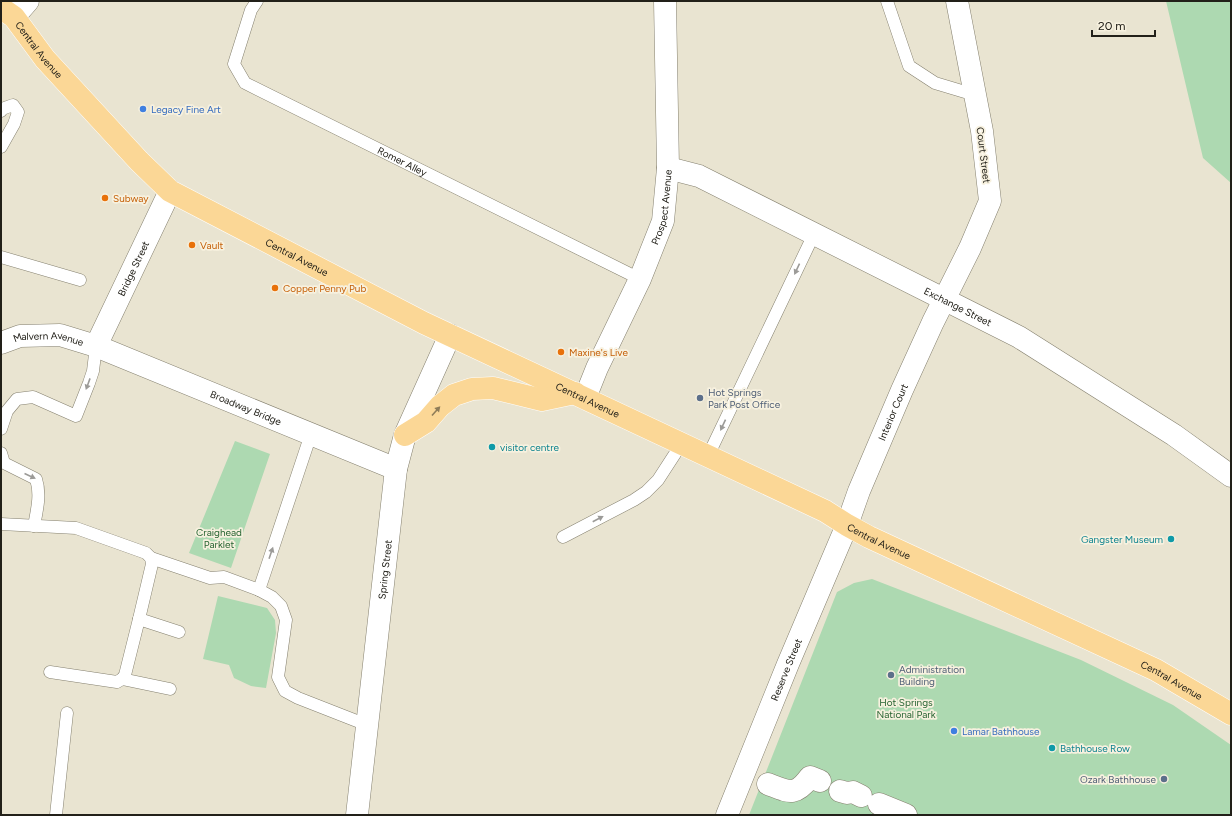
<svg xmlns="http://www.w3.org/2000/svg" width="1232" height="816" viewBox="0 0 1232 816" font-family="Figtree,sans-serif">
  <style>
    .green { fill: #add9b1 }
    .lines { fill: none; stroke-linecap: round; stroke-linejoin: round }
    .lane-casing { stroke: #85806f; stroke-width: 13 }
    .street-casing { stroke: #85806f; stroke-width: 23 }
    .secondary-casing { stroke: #85806f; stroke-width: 23 }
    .primary-casing { stroke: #fff; stroke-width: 23 }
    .lane { stroke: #fff; stroke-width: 12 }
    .street { stroke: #fff; stroke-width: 22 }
    .secondary { stroke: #fff; stroke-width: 22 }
    .primary { stroke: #fbd796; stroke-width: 22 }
    .oneway { fill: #9c9b98 }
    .oneway2 { fill: #8e7c58 }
    .shop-dot { fill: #3f7fe0; stroke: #f7f1df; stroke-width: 1.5 }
    .food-dot { fill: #e8710a; stroke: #f7f1df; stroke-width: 1.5 }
    .service-dot { fill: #5c6f8a; stroke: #f7f1df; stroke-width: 1.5 }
    .culture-dot { fill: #0f9aa8; stroke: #f7f1df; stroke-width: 1.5 }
    .labels { text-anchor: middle; stroke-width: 3.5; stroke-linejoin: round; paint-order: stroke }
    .street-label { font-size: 10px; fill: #222019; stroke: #f7f1df }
    .shop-label { font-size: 10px; fill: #366cbe; stroke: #f7f1df; text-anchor: start }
    .food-label { font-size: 10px; fill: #c56008; stroke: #f7f1df; text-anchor: start }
    .service-label { font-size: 10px; fill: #4e5e75; stroke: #f7f1df; text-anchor: start }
    .culture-label { font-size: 10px; fill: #0d838f; stroke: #f7f1df; text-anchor: start }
    .park-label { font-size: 10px; fill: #276432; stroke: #f7f1df }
  </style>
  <rect width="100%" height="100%" fill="#e9e4d1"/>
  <path class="green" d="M 1166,1 L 1231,1 L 1231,183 L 1203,158 Z
    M 235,441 L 270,454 L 231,568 L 189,553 Z
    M 872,579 L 1081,660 L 1173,705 L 1231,745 L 1231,815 L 749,815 L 837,592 L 854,583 Z
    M 218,596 L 267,608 L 275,620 L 276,633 L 266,688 L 251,686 L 234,678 L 229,665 L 203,659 Z"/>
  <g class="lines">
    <defs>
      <g id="lane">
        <path id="s1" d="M 257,1 L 251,10 L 234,64 L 245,83 L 640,279"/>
        <path d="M 887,1 L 909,66 L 935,83 L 975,95"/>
        <path d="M 1,111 L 2,109 L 13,105 L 18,112 L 14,124 L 1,147"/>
        <path d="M 1,257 L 80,280"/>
        <path d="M 1,429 L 7,411 L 17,399 L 33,397 L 76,416 L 89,383 L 93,371 L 96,346"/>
        <path d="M 1,453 L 4,463 L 36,479 C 41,494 37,510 34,526"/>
        <path d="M 708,456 L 814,234"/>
        <path d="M 1,524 L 76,528 L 146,553 L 151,558 L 152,564 L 139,619"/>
        <path d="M 563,537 L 634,500 L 646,492 L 658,480 L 682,443"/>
        <path d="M 151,558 L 210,578 L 224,577 L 259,590 L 272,597 L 281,606 L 286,620 L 278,677 L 285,691 L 298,698 L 367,725"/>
        <path d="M 259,590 L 311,434"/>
        <path d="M 50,672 L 117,682 L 122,679 L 125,675 L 139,619 L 179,632"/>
        <path d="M 122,679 L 170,689"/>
        <path d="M 56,815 L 67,713"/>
      </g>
      <g id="street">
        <path d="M 14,17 L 28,1"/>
        <path id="s2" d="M 668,168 L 699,176 L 1019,337 L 1174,435 L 1231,476"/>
        <path id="s3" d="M 585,398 L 597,368 L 640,279 L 663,221 L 668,168 L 665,1"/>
        <path id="s4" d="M 847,525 L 859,491 L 902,390 L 933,322 L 970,248 L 990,201 L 982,131 L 957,1"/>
        <path d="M 768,784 C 789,792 795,797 810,777 L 820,781"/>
        <path d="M 840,791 L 847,793 L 853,792 L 861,796"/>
        <path d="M 879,804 L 906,815"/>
      </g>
      <g id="secondary">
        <path id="s5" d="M 1,343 L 20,336 L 60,335 L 96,346 L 396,469"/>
        <path id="s6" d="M 96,346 L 170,191"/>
        <path id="s7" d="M 357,815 L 396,469 L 405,435 L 450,335"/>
        <path id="s8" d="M 727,815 L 788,664 L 847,525"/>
      </g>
      <g id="primary">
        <path id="s9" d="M 1,8 L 14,17 L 45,59 L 139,161 L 170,191 L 424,323 L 825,511 L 847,525 L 869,537 L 1156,670 L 1231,714"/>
        <path d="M 405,435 L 426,422 L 440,406 L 454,395 L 472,389 L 493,388 L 542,400 L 575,393"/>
      </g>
    </defs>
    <use href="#lane" class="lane-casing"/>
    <use href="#street" class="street-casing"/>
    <use href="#secondary" class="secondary-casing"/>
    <use href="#primary" class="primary-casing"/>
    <use href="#lane" class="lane"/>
    <use href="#street" class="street"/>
    <use href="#secondary" class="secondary"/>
    <use href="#primary" class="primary"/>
  </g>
  <defs><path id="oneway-solid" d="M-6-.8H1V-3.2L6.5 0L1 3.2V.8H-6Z"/></defs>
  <g class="oneway">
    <use href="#oneway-solid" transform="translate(797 269) rotate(115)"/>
    <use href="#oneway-solid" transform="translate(88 384) rotate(110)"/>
    <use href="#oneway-solid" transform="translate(723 425) rotate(115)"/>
    <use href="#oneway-solid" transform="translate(30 476) rotate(24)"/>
    <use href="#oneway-solid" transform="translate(598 519) rotate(-28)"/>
    <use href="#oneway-solid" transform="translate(271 553) rotate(-71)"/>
  </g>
  <use class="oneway2" href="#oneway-solid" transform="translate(436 411) rotate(-48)"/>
  <g class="shop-dot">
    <circle cx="143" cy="109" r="4"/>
    <circle cx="954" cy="731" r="4"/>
  </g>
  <g class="food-dot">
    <circle cx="105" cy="198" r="4"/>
    <circle cx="192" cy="245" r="4"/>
    <circle cx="275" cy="288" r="4"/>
    <circle cx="561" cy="352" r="4"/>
  </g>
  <g class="service-dot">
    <circle cx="700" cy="398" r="4"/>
    <circle cx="891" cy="675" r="4"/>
    <circle cx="1164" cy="779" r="4"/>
  </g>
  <g class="culture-dot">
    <circle cx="492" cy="447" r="4"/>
    <circle cx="1171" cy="539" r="4"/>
    <circle cx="1052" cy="748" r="4"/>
  </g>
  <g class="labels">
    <g class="street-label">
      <text dy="4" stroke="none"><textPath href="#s9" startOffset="57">Central Avenue</textPath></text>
      <text transform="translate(984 155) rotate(83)" y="4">Court Street</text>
      <text dy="4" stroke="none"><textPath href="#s1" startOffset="265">Romer Alley</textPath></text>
      <text dy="4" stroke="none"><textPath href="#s3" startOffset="207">Prospect Avenue</textPath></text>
      <text dy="4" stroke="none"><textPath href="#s9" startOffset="393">Central Avenue</textPath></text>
      <text dy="4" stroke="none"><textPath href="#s6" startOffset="86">Bridge Street</textPath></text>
      <text dy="4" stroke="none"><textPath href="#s2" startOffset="322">Exchange Street</textPath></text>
      <text dy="4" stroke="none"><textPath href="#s5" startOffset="49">Malvern Avenue</textPath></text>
      <text dy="4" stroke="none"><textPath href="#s9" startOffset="717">Central Avenue</textPath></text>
      <text dy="4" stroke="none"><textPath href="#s5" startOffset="260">Broadway Bridge</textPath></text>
      <text dy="4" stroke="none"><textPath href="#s4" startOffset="122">Interior Court</textPath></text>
      <text dy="4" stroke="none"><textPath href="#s9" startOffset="1041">Central Avenue</textPath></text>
      <text dy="4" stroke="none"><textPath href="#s7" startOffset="247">Spring Street</textPath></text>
      <text dy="4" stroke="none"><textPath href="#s8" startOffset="157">Reserve Street</textPath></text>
      <text dy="4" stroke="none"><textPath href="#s9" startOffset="1365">Central Avenue</textPath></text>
    </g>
    <g class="shop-label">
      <text x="151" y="113">Legacy Fine Art</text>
      <text x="962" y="735">Lamar Bathhouse</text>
    </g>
    <g class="food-label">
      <text x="113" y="202">Subway</text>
      <text x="200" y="249">Vault</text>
      <text x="283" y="292">Copper Penny Pub</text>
      <text x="569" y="356">Maxine's Live</text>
    </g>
    <g class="service-label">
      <text x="708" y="396">Hot Springs<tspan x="708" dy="12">Park Post Office</tspan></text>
      <text x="899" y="673">Administration<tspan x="899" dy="12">Building</tspan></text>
      <text x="1156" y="783" text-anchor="end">Ozark Bathhouse</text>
    </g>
    <g class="culture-label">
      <text x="500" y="451">visitor centre</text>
      <text x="1163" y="543" text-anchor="end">Gangster Museum</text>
      <text x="1060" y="752">Bathhouse Row</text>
    </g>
    <g class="park-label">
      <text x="219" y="536">Craighead<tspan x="219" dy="12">Parklet</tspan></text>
      <text x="906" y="706">Hot Springs<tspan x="906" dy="12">National Park</tspan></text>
    </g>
  </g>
  <rect width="1232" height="816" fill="none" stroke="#222019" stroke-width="4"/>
  <path d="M1092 30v6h63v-6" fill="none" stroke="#222019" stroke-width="2"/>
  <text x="1098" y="30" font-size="12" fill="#222019" stroke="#f7f1df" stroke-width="3" paint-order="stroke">20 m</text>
</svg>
